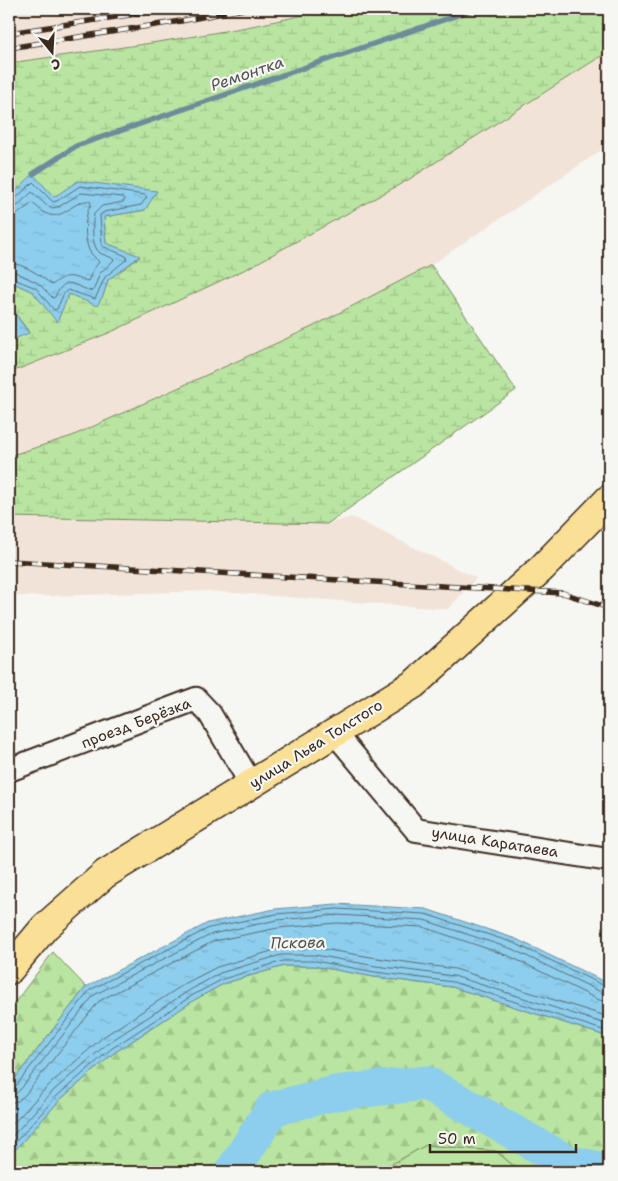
<svg xmlns="http://www.w3.org/2000/svg" width="618" height="1181" viewBox="0 0 618 1181" font-family="'Shantell Sans',sans-serif">
  <style>
    .built { fill: #f2e3d8 }
    .green { fill: #b9e4a1; stroke: #7a8760 }
    .forest { fill: url(#forest-firs); stroke: #7a8760 }
    .wetland { fill: url(#wetland-marsh); stroke: #7a8760 }
    .water { fill: url(#water-ripples); stroke: #6c8c9b }
    .lines { fill: none; stroke-linecap: round; stroke-linejoin: round }
    .shore { stroke: #5c6c71; stroke-width: 1 }
    .stream { stroke: #6c8c9b; stroke-width: 5.5 }
    .river { stroke: #8dceee; stroke-width: 35 }
    .minor-casing { stroke: #3b2a1e; stroke-width: 26 }
    .primary-casing { stroke: #3b2a1e; stroke-width: 31 }
    .minor { stroke: #f6f6f2; stroke-width: 22 }
    .primary { stroke: #fadf96; stroke-width: 28 }
    .rail-casing { stroke: #3b2a1e; stroke-width: 5.5 }
    .rail { stroke: #f6f6f2; stroke-width: 4; stroke-dasharray: 11; stroke-linecap: butt }
    .labels { text-anchor: middle; stroke-width: 4.5; stroke-linejoin: round; paint-order: stroke }
    .street-label { font-size: 15px; fill: #3b2a1e; stroke: #f6f6f2 }
    .water-label { font-size: 16px; font-style: italic; fill: #505352; stroke: #f6f6f2 }
  </style>
  <defs>
    <pattern id="forest-firs" width="22" height="20" patternUnits="userSpaceOnUse" patternTransform="scale(1.25)"><rect width="22" height="20" fill="#b9e4a1"/><path d="M5 1l3.5 6h-7zM16 11l3.5 6h-7z" fill="#a0c48a"/></pattern>
    <pattern id="wetland-marsh" width="20" height="14" patternUnits="userSpaceOnUse" patternTransform="scale(1.25)"><rect width="20" height="14" fill="#b9e4a1"/><path d="M1 5h8M5 5V1M11 12h8M15 12V8" fill="none" stroke="#a0c48a"/></pattern>
    <pattern id="water-ripples" width="26" height="14" patternUnits="userSpaceOnUse" patternTransform="scale(1.25)"><rect width="26" height="14" fill="#8dceee"/><path d="M2 4q2-2 4 0t4 0M15 11q2-2 4 0t4 0" fill="none" stroke="#7bb1cc"/></pattern>
  </defs>
  <rect width="100%" height="100%" fill="#f6f6f2"/>
  <filter id="ink" filterUnits="userSpaceOnUse"><feTurbulence type="fractalNoise" baseFrequency=".02" numOctaves="2"/><feDisplacementMap in="SourceGraphic" scale="10" xChannelSelector="R" yChannelSelector="G"/><feConvolveMatrix kernelMatrix="1 2 1 2 8 2 1 2 1" color-interpolation-filters="sRGB"/></filter>
  <g filter="url(#ink)">
    <path class="built" d="M 9,9 L 329,9 L 298,16 L 165,42 L 9,63 Z
      M 609,51 L 609,145 L 431,265 L 312,327 L 72,436 L 9,456 L 9,373 L 111,332 L 248,268 L 408,180 Z
      M 9,517 L 327,524 L 352,517 L 476,578 L 448,609 L 208,591 L 49,596 L 9,596 Z"/>
    <path class="green" d="M 426,1145 L 496,1151 L 521,1172 L 333,1172 L 344,1167 L 383,1169 Z"/>
    <path class="forest" d="M 53,952 L 86,987 L 9,1086 L 9,1010 Z
      M 284,966 L 314,966 L 374,977 L 452,987 L 609,1037 L 609,1172 L 521,1172 L 496,1151 L 426,1145 L 383,1169 L 345,1167 L 333,1172 L 9,1172 L 9,1162 L 12,1153 L 61,1099 L 114,1053 L 196,999 L 225,983 Z"/>
    <path class="wetland" d="M 329,9 L 609,9 L 609,51 L 408,180 L 248,268 L 111,332 L 9,373 L 9,341 L 29,332 L 11,308 L 9,281 L 33,292 L 57,321 L 69,294 L 103,296 L 108,280 L 140,257 L 106,243 L 104,217 L 145,210 L 54,197 L 12,195 L 9,198 L 9,63 C 116,48 224,35 329,9 Z
      M 431,265 L 516,390 L 327,524 L 9,517 L 9,456 L 72,436 L 312,327 Z"/>
    <path class="water" d="M 33,174 L 54,197 L 78,181 L 157,191 L 145,210 L 104,217 L 106,243 L 140,256 L 108,280 L 103,296 L 97,306 L 69,294 L 57,322 L 33,292 L 9,281 L 9,198 Z
      M 9,294 L 11,308 L 29,333 L 9,341 Z
      M 336,904 L 426,909 L 516,939 L 609,984 L 609,1037 L 452,987 L 374,977 L 314,966 L 284,966 L 225,983 L 196,999 L 114,1053 L 61,1099 L 12,1153 L 9,1162 L 9,1086 L 86,987 L 208,923 L 275,909 Z"/>
    <g class="lines">
      <path class="shore" d="M 9,201 L 15,199 L 33,182 L 53,202 L 57,201 L 80,186 L 145,195 L 147,197 L 141,205 L 104,212 L 100,215 L 102,246 L 126,256 L 127,259 L 105,277 L 95,299 L 68,290 L 64,293 L 57,309 L 54,310 L 36,288 L 9,277
        M 9,208 L 17,206 L 32,192 L 46,205 L 53,208 L 60,206 L 81,193 L 123,197 L 125,200 L 123,202 L 102,206 L 94,214 C 92,223 91,247 100,253 C 105,256 111,256 114,260 L 100,273 L 93,291 C 74,288 67,272 55,297 L 53,298 L 38,283 L 15,272 L 9,271
        M 9,215 L 19,213 L 32,203 C 37,206 40,211 45,213 C 63,223 73,199 90,201 L 91,204 C 84,214 84,239 89,250 C 91,255 96,258 99,262 L 93,270 L 88,281 C 70,277 68,272 52,285 C 40,275 25,264 9,263
        M 9,1089 L 15,1087 L 90,990 L 209,928 L 276,914 L 337,909 L 425,914 L 514,943 L 609,988
        M 9,1095 L 15,1094 L 20,1090 L 94,995 L 212,934 L 277,920 L 337,915 L 424,920 L 512,949 L 603,993 L 609,994
        M 9,1103 L 18,1101 L 25,1095 L 99,1001 L 214,941 L 278,928 L 337,923 L 423,927 L 509,956 L 599,1000 L 609,1002
        M 9,1128 L 48,1086 L 103,1037 L 186,983 L 217,967 L 282,948 L 316,948 L 377,958 L 455,969 L 609,1017
        M 9,1140 L 53,1091 L 108,1043 L 190,990 L 220,973 L 281,955 L 315,955 L 376,966 L 454,976 L 609,1025
        M 9,1149 L 57,1096 L 111,1049 L 193,995 L 223,979 L 283,961 L 315,961 L 375,972 L 453,982 L 609,1032"/>
      <path class="stream" d="M 33,174 L 76,146 L 475,9"/>
      <path class="river" d="M 232,1172 L 272,1109 L 335,1093 L 426,1083 L 567,1162 L 609,1171"/>
      <defs>
        <path id="minor" d="M 335,733 L 416,830 L 609,860
          M 9,770 L 196,699 L 210,714 L 251,784"/>
        <path id="primary" d="M 9,970 L 45,927 L 105,874 L 414,684 L 542,568 L 609,499"/>
      </defs>
      <use href="#minor" class="minor-casing"/>
      <use href="#primary" class="primary-casing"/>
      <use href="#minor" class="minor"/>
      <use href="#primary" class="primary"/>
      <defs>
        <path id="rail" d="M 9,33 L 169,9
          M 9,48 L 181,21 L 243,9
          M 9,561 L 563,593 L 609,608"/>
      </defs>
      <use href="#rail" class="rail-casing"/>
      <use href="#rail" class="rail"/>
    </g>
  </g>
  <g class="labels">
    <g class="street-label">
      <text transform="translate(136 723) rotate(-21)" y="5">проезд Берёзка</text>
      <text transform="translate(316 744) rotate(-32)" y="5">улица Льва Толстого</text>
      <text transform="translate(495 842) rotate(9)" y="5">улица Каратаева</text>
    </g>
    <g class="water-label">
      <text transform="translate(247 73) rotate(-19)" y="6">Ремонтка</text>
      <text transform="translate(298 942) rotate(-1)" y="6">Пскова</text>
    </g>
  </g>
  <rect width="618" height="1181" fill="none" stroke="#f6f6f2" stroke-width="30"/>
  <rect x="15" y="15" width="588" height="1151" fill="none" stroke="#3b2a1e" stroke-width="2" filter="url(#ink)"/>
  <g transform="translate(52 52) rotate(162)" stroke="#f6f6f2" stroke-width="4" paint-order="stroke">
  <path d="M0-4L9 19L0 12L-9 19Z" fill="#3b2a1e"/>
  <text y="-8" font-size="14" font-weight="bold" text-anchor="middle" fill="#3b2a1e">С</text>
  </g>
  <path d="M430 1144v8h146v-8" fill="none" stroke="#3b2a1e" stroke-width="2.5"/>
  <text x="438" y="1144" font-size="15" fill="#3b2a1e" stroke="#f6f6f2" stroke-width="4" paint-order="stroke">50 m</text>
</svg>
